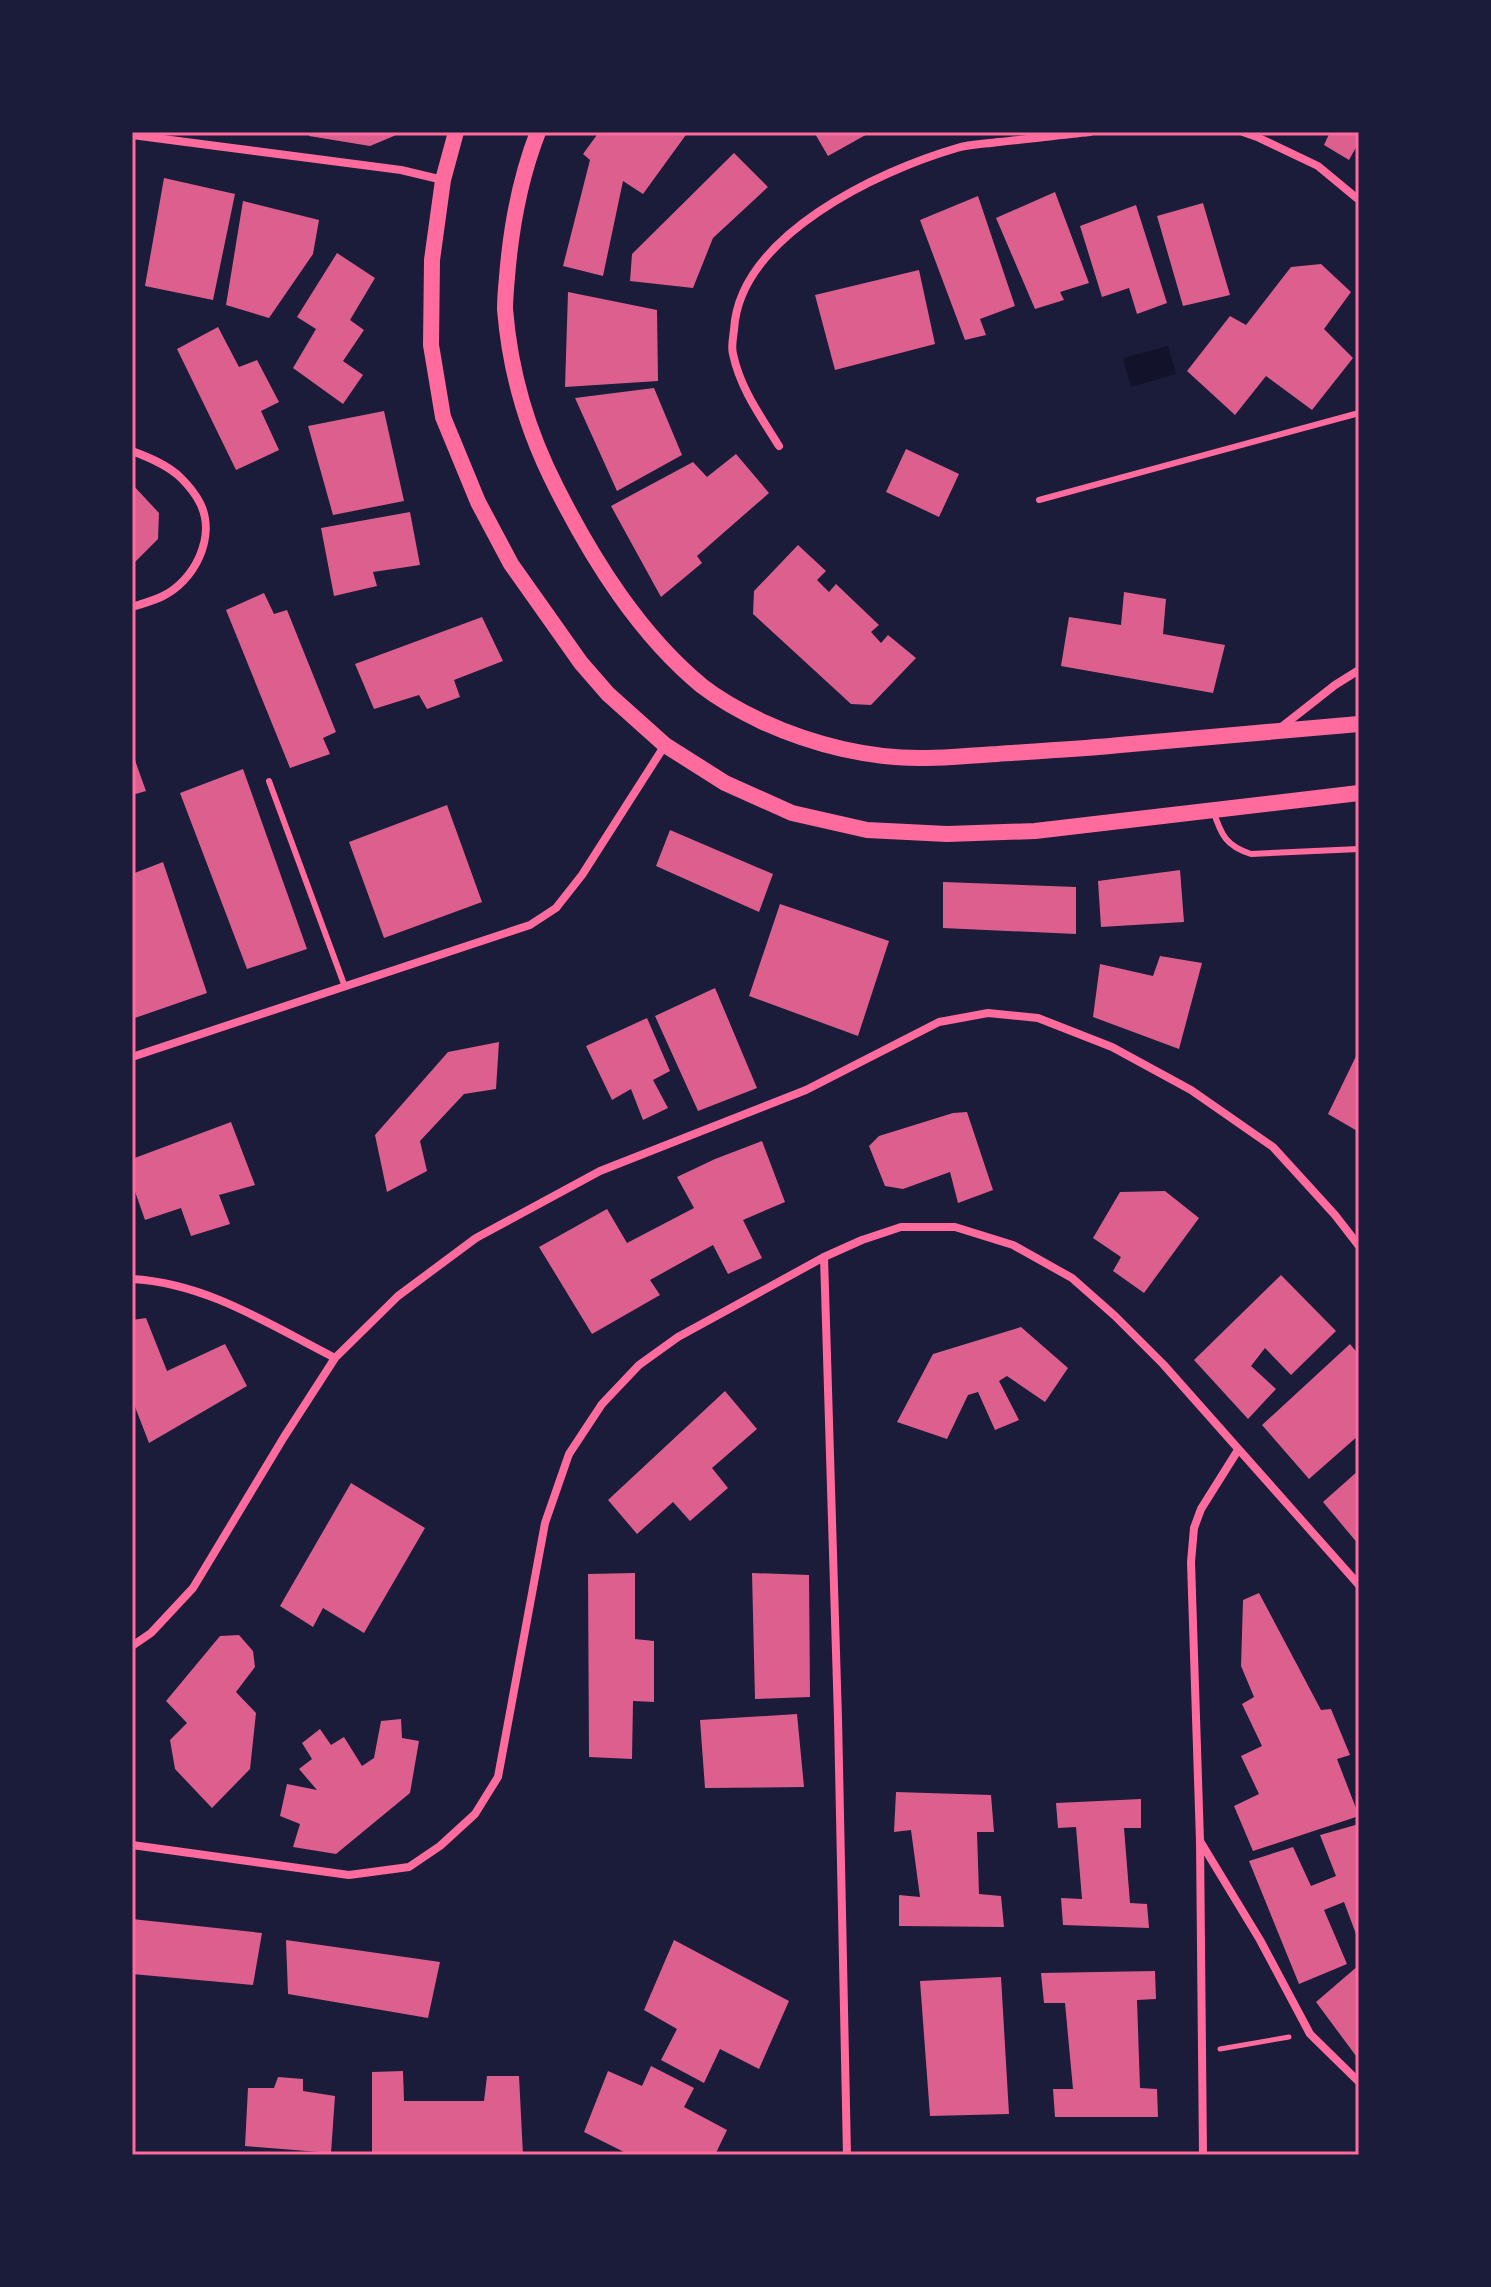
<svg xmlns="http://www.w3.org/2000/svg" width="1491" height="2287" viewBox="0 0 1491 2287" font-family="Commissioner,sans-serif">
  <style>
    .water { fill: #12122b }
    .building { fill: #dd5f8e }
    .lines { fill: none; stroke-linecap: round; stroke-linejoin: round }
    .path { stroke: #ff6b9d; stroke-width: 5 }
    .service { stroke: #ff6b9d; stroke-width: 6 }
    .minor { stroke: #ff6b9d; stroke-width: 8 }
    .secondary { stroke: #ff6b9d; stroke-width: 16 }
    .neatline { fill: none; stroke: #ff6b9d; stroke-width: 3 }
  </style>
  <rect width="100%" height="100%" fill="#1b1b3a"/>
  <path class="water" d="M 1168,346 L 1176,374 L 1131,387 L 1123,358 Z"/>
  <path class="building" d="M 310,132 L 399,132 L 394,136 L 370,146 L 309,136 Z
    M 599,132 L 688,132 L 643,194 L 623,181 L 603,276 L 563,266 L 590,160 L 583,154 Z
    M 814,132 L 871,132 L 828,156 Z
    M 1330,132 L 1359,132 L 1359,142 L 1349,160 L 1324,145 Z
    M 734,153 L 768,187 L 713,238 L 693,288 L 630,281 L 632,254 Z
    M 164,178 L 235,194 L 213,300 L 145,286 Z
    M 1055,192 L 1089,283 L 1060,292 L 1064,300 L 1035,309 L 996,218 Z
    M 978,196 L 1015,306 L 980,319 L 986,335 L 965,340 L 920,220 Z
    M 243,201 L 319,220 L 313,254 L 269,318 L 226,305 Z
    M 1203,203 L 1230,295 L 1183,306 L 1157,216 Z
    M 1136,205 L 1167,303 L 1137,314 L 1129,288 L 1102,297 L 1080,226 Z
    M 337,253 L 375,278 L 350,320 L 364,330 L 343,361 L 363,375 L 343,404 L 293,368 L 316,329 L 297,317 Z
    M 1321,264 L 1351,292 L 1324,329 L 1353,358 L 1312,410 L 1266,376 L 1235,415 L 1187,371 L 1230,316 L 1246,325 L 1291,267 Z
    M 919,270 L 935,344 L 835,370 L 815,295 Z
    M 568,292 L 657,310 L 658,381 L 565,387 Z
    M 218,327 L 239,367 L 257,360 L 279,402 L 261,411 L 279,450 L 236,470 L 177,349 Z
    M 654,388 L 682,455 L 617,491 L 575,398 Z
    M 384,411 L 404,501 L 333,515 L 308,426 Z
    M 906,449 L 959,474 L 939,517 L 886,492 Z
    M 736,454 L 769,493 L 697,556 L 702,563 L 661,597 L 611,506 L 693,462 L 707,477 Z
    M 132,484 L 159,513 L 158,539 L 132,565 Z
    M 410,512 L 420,565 L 373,572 L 377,586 L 334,596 L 321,528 Z
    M 798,545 L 826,571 L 817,580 L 829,592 L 836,584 L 879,625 L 871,632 L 881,643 L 888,635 L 916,658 L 871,705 L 851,704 L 753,614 L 754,591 Z
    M 1124,592 L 1166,599 L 1163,634 L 1225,645 L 1213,693 L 1061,666 L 1069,617 L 1121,625 Z
    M 264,593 L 274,614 L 287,610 L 336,732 L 323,738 L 330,754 L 290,768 L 226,610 Z
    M 482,617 L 503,661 L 454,680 L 460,697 L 427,709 L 419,695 L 374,709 L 355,664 Z
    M 132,752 L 146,791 L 132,795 Z
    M 243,769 L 307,949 L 247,969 L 180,793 Z
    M 447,805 L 482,902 L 384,938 L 349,842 Z
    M 670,830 L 773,874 L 759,912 L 656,866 Z
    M 163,862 L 207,993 L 132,1019 L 132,874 Z
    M 1180,870 L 1184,922 L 1101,927 L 1098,881 Z
    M 943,882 L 1076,887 L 1076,934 L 943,928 Z
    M 780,904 L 889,941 L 858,1036 L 749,996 Z
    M 1160,956 L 1202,963 L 1179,1049 L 1093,1017 L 1100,964 L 1153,976 Z
    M 715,988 L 757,1088 L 698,1111 L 655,1016 Z
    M 647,1018 L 670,1071 L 653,1080 L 668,1108 L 643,1120 L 631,1089 L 612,1100 L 586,1046 Z
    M 499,1042 L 496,1089 L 464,1094 L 420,1141 L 427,1171 L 387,1192 L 375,1135 L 448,1052 Z
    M 1359,1050 L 1359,1132 L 1328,1114 Z
    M 967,1112 L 993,1190 L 958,1203 L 950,1172 L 903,1189 L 885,1186 L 869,1146 L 879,1136 L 953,1113 Z
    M 231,1122 L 255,1185 L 219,1195 L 230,1224 L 191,1236 L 181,1208 L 145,1220 L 132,1183 L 132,1159 Z
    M 762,1141 L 785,1202 L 743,1220 L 762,1258 L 728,1274 L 713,1245 L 650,1280 L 660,1295 L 592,1334 L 539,1247 L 607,1209 L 627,1243 L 694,1208 L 677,1177 L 715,1159 Z
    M 1165,1191 L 1199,1218 L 1144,1293 L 1113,1271 L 1121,1257 L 1093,1238 L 1120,1192 Z
    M 1281,1275 L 1336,1331 L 1291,1375 L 1265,1348 L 1251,1366 L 1276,1389 L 1248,1419 L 1194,1360 Z
    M 146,1318 L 167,1371 L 225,1344 L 247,1386 L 149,1443 L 132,1399 L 132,1320 Z
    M 1021,1327 L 1068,1368 L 1045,1402 L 1007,1376 L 999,1381 L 1019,1420 L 995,1430 L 978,1392 L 968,1395 L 947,1439 L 897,1422 L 933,1354 Z
    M 1350,1344 L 1359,1355 L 1359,1435 L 1309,1479 L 1262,1425 Z
    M 725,1391 L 757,1429 L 712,1468 L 728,1488 L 690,1521 L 673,1502 L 637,1534 L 608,1500 Z
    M 1359,1470 L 1359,1545 L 1323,1502 Z
    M 351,1483 L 425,1528 L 364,1633 L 323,1608 L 313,1627 L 280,1606 Z
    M 635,1573 L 635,1639 L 654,1641 L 654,1702 L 633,1701 L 632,1759 L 589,1757 L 588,1574 Z
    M 752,1573 L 809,1575 L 810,1697 L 755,1699 Z
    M 1259,1593 L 1321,1710 L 1331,1709 L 1350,1755 L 1337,1759 L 1359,1816 L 1253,1851 L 1234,1806 L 1259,1794 L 1241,1756 L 1262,1746 L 1242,1704 L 1254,1697 L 1241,1666 L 1243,1600 Z
    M 239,1635 L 253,1651 L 255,1667 L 236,1692 L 256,1713 L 250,1769 L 212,1808 L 175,1769 L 170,1740 L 187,1723 L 166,1701 L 220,1636 Z
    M 797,1714 L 804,1787 L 705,1788 L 700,1720 Z
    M 401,1719 L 402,1738 L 419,1741 L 410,1793 L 336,1854 L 293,1847 L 300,1824 L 280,1816 L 287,1784 L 317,1790 L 299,1769 L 312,1759 L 302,1743 L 320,1729 L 331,1745 L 344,1737 L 362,1766 L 374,1758 L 381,1721 Z
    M 896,1792 L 991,1795 L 994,1832 L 977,1832 L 979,1894 L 1001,1896 L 1004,1927 L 899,1926 L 899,1895 L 920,1897 L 911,1830 L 894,1832 Z
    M 1141,1799 L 1141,1828 L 1124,1828 L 1130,1903 L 1147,1904 L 1149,1928 L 1063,1925 L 1061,1898 L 1082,1899 L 1076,1827 L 1058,1828 L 1056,1803 Z
    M 1359,1824 L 1359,1942 L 1344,1902 L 1324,1910 L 1347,1964 L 1299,1984 L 1249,1861 L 1293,1847 L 1311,1886 L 1336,1876 L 1320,1835 Z
    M 132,1919 L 262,1933 L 253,1985 L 132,1974 Z
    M 286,1940 L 440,1962 L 428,2018 L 288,1994 Z
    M 674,1940 L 789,2001 L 759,2069 L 720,2049 L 704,2083 L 661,2060 L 677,2029 L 644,2010 Z
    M 1359,1965 L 1359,2060 L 1316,2002 Z
    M 1155,1971 L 1156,1999 L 1137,2000 L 1140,2088 L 1157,2089 L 1158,2117 L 1055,2117 L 1053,2089 L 1073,2089 L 1065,2003 L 1044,2003 L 1041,1973 Z
    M 1001,1977 L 1009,2114 L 930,2116 L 920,1981 Z
    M 651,2066 L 694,2088 L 684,2107 L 727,2130 L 715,2155 L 630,2155 L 584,2132 L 608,2071 L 642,2086 Z
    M 403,2071 L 404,2101 L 484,2101 L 487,2076 L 519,2076 L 523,2155 L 372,2155 L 372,2072 Z
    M 278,2077 L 303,2079 L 303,2091 L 335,2096 L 331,2153 L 245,2146 L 248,2088 L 274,2088 Z"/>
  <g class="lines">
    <path class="path" d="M 1220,2049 L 1289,2037"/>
    <path class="service" d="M 1039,500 L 1359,413
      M 269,781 L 345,987
      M 1213,810 C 1221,835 1226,846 1251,854 L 1359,849"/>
    <path class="minor" d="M 1243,132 L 1257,137 L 1318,166 L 1359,200
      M 132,135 L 401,170 L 443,180
      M 779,446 C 761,417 740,388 733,354 C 731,347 733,338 734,330 C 739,236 878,171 957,148 C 970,144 985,144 999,142 C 1029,139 1060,135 1090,132
      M 132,451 C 148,457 168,465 181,478 C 187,484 196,495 200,503 C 217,537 194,582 161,597 C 152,601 142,604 132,607
      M 1279,729 L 1335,685 L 1359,670
      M 132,1057 L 530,925 L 556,908 L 582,875 L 665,745
      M 824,1257 L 838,1718 L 847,2155
      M 132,1279 C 207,1283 270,1325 335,1358
      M 132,1646 L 151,1633 L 193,1588 L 284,1437 L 335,1358 L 398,1296 L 476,1238 L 600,1171 L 806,1090 L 939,1022 L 988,1013 L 1038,1018 L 1112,1047 L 1191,1090 L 1273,1147 L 1335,1215 L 1359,1246
      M 1200,1841 L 1260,1940 L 1310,2034 L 1359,2082
      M 132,1845 L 349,1875 L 409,1867 L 440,1846 L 475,1814 L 498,1777 L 545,1523 L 569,1454 L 602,1404 L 639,1365 L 678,1337 L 824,1257 L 862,1240 L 901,1227 L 955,1227 L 1013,1245 L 1072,1278 L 1115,1316 L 1163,1364 L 1359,1585
      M 1203,2155 L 1200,1841 L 1191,1562 L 1194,1528 L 1201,1509 L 1238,1450"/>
    <path class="secondary" d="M 456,132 L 443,180 L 432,260 L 431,345 L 443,417 L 478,502 L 511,564 L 581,663 L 608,694 L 665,745 L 725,783 L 792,813 L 867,830 L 947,834 L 1035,831 L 1359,793
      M 538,132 C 520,178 511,227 507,277 C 506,288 505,299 505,309 C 510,372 528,433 557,489 C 593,560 639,634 702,686 C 720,700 742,712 763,722 C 813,745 871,759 926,758 C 950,758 974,755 997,754 C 1038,751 1079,749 1120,745 C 1200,738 1279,731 1359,724"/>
  </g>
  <rect width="1491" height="2287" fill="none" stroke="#1b1b3a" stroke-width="268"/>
  <rect x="134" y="134" width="1223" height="2019" class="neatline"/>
</svg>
